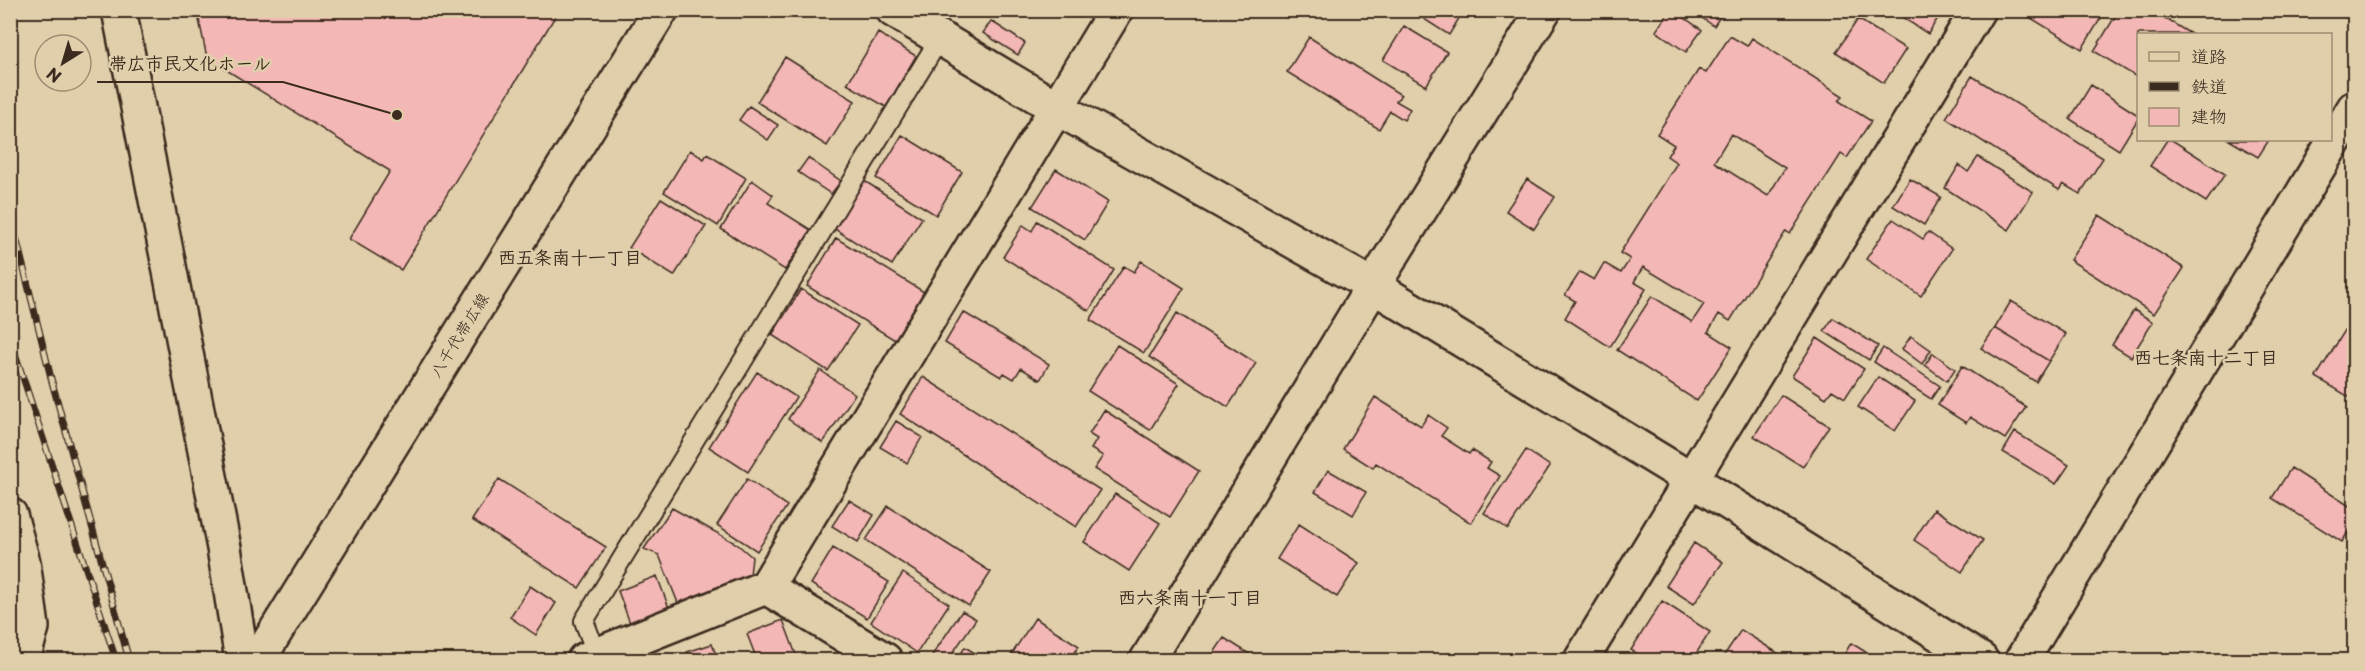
<svg xmlns="http://www.w3.org/2000/svg" width="2365" height="671" viewBox="0 0 2365 671" font-family="'Playpen Sans','Klee One',sans-serif">
  <style>
    .building { fill: #f3b7b5; stroke: #3b2a1e; stroke-width: 1.5; fill-rule: evenodd }
    .lines { fill: none; stroke-linecap: round; stroke-linejoin: round }
    .service-casing { stroke: #3b2a1e; stroke-width: 22 }
    .minor-casing { stroke: #3b2a1e; stroke-width: 38 }
    .tertiary-casing { stroke: #3b2a1e; stroke-width: 38 }
    .secondary-casing { stroke: #3b2a1e; stroke-width: 38 }
    .service { stroke: #e1cfac; stroke-width: 18 }
    .minor { stroke: #e1cfac; stroke-width: 33 }
    .tertiary { stroke: #e1cfac; stroke-width: 33 }
    .secondary { stroke: #e1cfac; stroke-width: 33 }
    .rail-casing { stroke: #3b2a1e; stroke-width: 7 }
    .rail { stroke: #e1cfac; stroke-width: 4.5; stroke-dasharray: 14; stroke-linecap: butt }
    .labels { text-anchor: middle; stroke-width: 5; stroke-linejoin: round; paint-order: stroke }
    .street-label { font-size: 16px; fill: #3b2a1e; stroke: #e1cfac }
    .neighbourhood-label { font-size: 18px; font-weight: bold; fill: #3b2a1e; stroke: #e1cfac }
    .leader { fill: none; stroke: #3b2a1e; stroke-width: 2 }
    .callout-dot { fill: #3b2a1e; stroke: #e1cfac; stroke-width: 2 }
    .callout-label { font-size: 18px; text-anchor: middle; font-weight: bold; fill: #3b2a1e; stroke: #e1cfac; stroke-width: 5; stroke-linejoin: round; paint-order: stroke }
  </style>
  <rect width="100%" height="100%" fill="#e1cfac"/>
  <filter id="ink" filterUnits="userSpaceOnUse"><feTurbulence type="fractalNoise" baseFrequency=".0167" numOctaves="2"/><feDisplacementMap in="SourceGraphic" scale="12" xChannelSelector="R" yChannelSelector="G"/><feConvolveMatrix kernelMatrix="1 2 1 2 8 2 1 2 1" color-interpolation-filters="sRGB"/></filter>
  <g filter="url(#ink)">
    <path class="building" d="M 197,10 L 559,10 L 401,270 L 349,239 L 390,171 L 207,58 Z
      M 1410,10 L 1464,10 L 1449,35 Z
      M 1670,10 L 1673,10 L 1702,30 L 1686,52 L 1656,31 Z
      M 1690,10 L 1724,10 L 1714,26 Z
      M 1891,10 L 1943,10 L 1928,34 Z
      M 2018,10 L 2100,10 L 2104,13 L 2082,49 Z
      M 2119,10 L 2151,10 L 2191,34 L 2138,34 L 2138,78 L 2094,51 Z
      M 1858,19 L 1906,49 L 1884,83 L 1836,52 Z
      M 991,21 L 1025,43 L 1018,55 L 983,33 Z
      M 1404,26 L 1447,52 L 1426,86 L 1383,60 Z
      M 878,33 L 916,56 L 886,107 L 847,84 Z
      M 1730,36 L 1747,46 L 1752,38 L 1843,96 L 1839,101 L 1871,121 L 1847,158 L 1841,154 L 1790,234 L 1786,231 L 1730,321 L 1719,314 L 1708,332 L 1732,347 L 1697,401 L 1617,350 L 1652,296 L 1692,322 L 1704,304 L 1643,267 L 1634,282 L 1646,289 L 1610,347 L 1565,318 L 1575,301 L 1565,295 L 1580,272 L 1594,280 L 1604,263 L 1621,273 L 1630,259 L 1620,253 L 1677,163 L 1667,156 L 1674,145 L 1657,134 L 1699,69 L 1706,73 ZM 1731,134 L 1785,168 L 1768,196 L 1714,162 Z
      M 1309,37 L 1401,95 L 1396,101 L 1410,109 L 1404,120 L 1390,111 L 1379,129 L 1287,72 Z
      M 785,57 L 855,101 L 827,146 L 757,102 Z
      M 1972,76 L 2103,158 L 2080,194 L 2063,184 L 2059,190 L 1946,118 Z
      M 2091,85 L 2138,115 L 2138,119 L 2119,150 L 2070,119 Z
      M 749,106 L 778,125 L 768,140 L 739,120 Z
      M 902,135 L 962,172 L 936,215 L 876,178 Z
      M 2167,140 L 2172,140 L 2225,174 L 2206,202 L 2150,166 Z
      M 2229,140 L 2269,140 L 2258,157 Z
      M 690,150 L 704,159 L 707,154 L 746,178 L 718,226 L 664,192 Z
      M 1978,157 L 2033,192 L 2009,230 L 1945,188 L 1959,165 L 1968,172 Z
      M 808,158 L 841,181 L 831,194 L 798,172 Z
      M 1056,169 L 1108,202 L 1085,240 L 1032,207 Z
      M 1527,179 L 1555,197 L 1534,229 L 1506,211 Z
      M 1910,179 L 1941,197 L 1924,225 L 1893,206 Z
      M 752,180 L 773,195 L 768,203 L 811,230 L 785,270 L 721,229 Z
      M 863,180 L 922,218 L 892,265 L 833,228 Z
      M 661,198 L 706,226 L 674,276 L 629,248 Z
      M 2099,215 L 2184,268 L 2154,314 L 2070,260 Z
      M 1893,219 L 1923,239 L 1928,232 L 1952,249 L 1921,296 L 1866,259 Z
      M 1037,221 L 1114,270 L 1089,311 L 1003,257 L 1023,225 L 1032,231 Z
      M 836,238 L 924,292 L 895,340 L 807,286 Z
      M 1141,261 L 1184,288 L 1144,353 L 1090,320 L 1124,266 L 1134,272 Z
      M 801,289 L 858,325 L 828,371 L 772,335 Z
      M 2011,301 L 2066,334 L 2049,361 L 1995,328 Z
      M 2134,310 L 2153,322 L 2131,357 L 2112,345 Z
      M 963,312 L 1049,364 L 1040,380 L 1021,368 L 1014,379 L 1004,373 L 1001,377 L 945,343 Z
      M 1177,313 L 1256,363 L 1228,407 L 1149,357 Z
      M 1833,318 L 1878,346 L 1869,360 L 1824,331 Z
      M 2352,319 L 2354,320 L 2354,400 L 2316,377 Z
      M 1995,328 L 2049,361 L 2036,382 L 1981,348 Z
      M 1911,336 L 1931,350 L 1922,364 L 1902,349 Z
      M 1817,338 L 1864,369 L 1845,398 L 1832,390 L 1826,398 L 1792,376 Z
      M 1117,345 L 1179,384 L 1150,430 L 1088,391 Z
      M 1883,348 L 1940,386 L 1931,399 L 1874,362 Z
      M 1933,353 L 1955,369 L 1947,381 L 1925,365 Z
      M 1962,366 L 2026,407 L 2005,439 L 1970,417 L 1966,423 L 1938,405 Z
      M 820,370 L 855,394 L 823,443 L 788,419 Z
      M 757,372 L 796,397 L 748,472 L 709,447 Z
      M 923,377 L 1100,490 L 1076,527 L 900,414 Z
      M 1878,377 L 1915,401 L 1895,431 L 1858,407 Z
      M 1781,395 L 1829,426 L 1803,467 L 1754,436 Z
      M 1375,397 L 1421,426 L 1428,415 L 1447,428 L 1441,436 L 1469,454 L 1472,450 L 1491,462 L 1487,468 L 1500,476 L 1471,523 L 1376,463 L 1373,468 L 1343,449 Z
      M 1104,410 L 1199,471 L 1170,517 L 1094,469 L 1103,456 L 1091,449 L 1097,439 L 1089,434 Z
      M 896,421 L 922,437 L 907,463 L 880,447 Z
      M 2015,432 L 2069,465 L 2056,484 L 2003,452 Z
      M 1526,450 L 1550,466 L 1508,529 L 1484,513 Z
      M 2291,468 L 2354,509 L 2354,522 L 2342,542 L 2272,498 Z
      M 1328,470 L 1366,492 L 1353,515 L 1315,492 Z
      M 499,479 L 606,547 L 579,588 L 472,520 Z
      M 747,479 L 787,506 L 757,551 L 717,525 Z
      M 1115,494 L 1160,523 L 1129,571 L 1084,542 Z
      M 849,500 L 874,515 L 858,542 L 832,526 Z
      M 888,506 L 991,572 L 969,606 L 866,540 Z
      M 672,508 L 737,544 L 752,557 L 750,575 L 678,603 L 659,555 L 644,549 Z
      M 1934,509 L 1983,540 L 1962,572 L 1914,540 Z
      M 1299,524 L 1359,563 L 1337,597 L 1277,559 Z
      M 1694,543 L 1723,562 L 1694,604 L 1666,586 Z
      M 833,548 L 889,582 L 867,618 L 811,584 Z
      M 903,573 L 949,604 L 917,653 L 871,622 Z
      M 657,576 L 669,608 L 630,623 L 618,591 Z
      M 530,586 L 556,603 L 536,635 L 510,617 Z
      M 1662,601 L 1710,632 L 1692,660 L 1648,660 L 1631,650 Z
      M 962,611 L 976,619 L 948,660 L 937,660 L 931,657 Z
      M 1035,618 L 1079,646 L 1070,660 L 1008,660 Z
      M 783,620 L 798,660 L 757,660 L 747,634 Z
      M 1741,630 L 1787,659 L 1786,660 L 1721,660 Z
      M 1224,638 L 1259,660 L 1209,660 Z
      M 1851,643 L 1879,660 L 1841,660 Z
      M 712,644 L 718,660 L 690,660 L 687,652 Z
      M 965,647 L 986,660 L 957,660 Z"/>
    <g class="lines">
      <defs>
        <path id="service" d="M 597,655 L 584,621 L 940,38"/>
        <path id="minor" d="M 893,10 L 1057,108 L 1373,286 L 1692,480 L 1981,660
          M 10,515 L 23,562 L 32,627 L 23,660
          M 766,587 L 885,660
          M 584,660 L 766,587 L 1116,10
          M 1147,660 L 1373,286 L 1544,10
          M 1581,660 L 1978,10
          M 2022,660 L 2354,108"/>
        <path id="tertiary" d="M 119,10 L 224,548 L 242,660"/>
        <path id="secondary" d="M 258,660 L 661,10"/>
      </defs>
      <use href="#service" class="service-casing"/>
      <use href="#minor" class="minor-casing"/>
      <use href="#tertiary" class="tertiary-casing"/>
      <use href="#secondary" class="secondary-casing"/>
      <use href="#service" class="service"/>
      <use href="#minor" class="minor"/>
      <use href="#tertiary" class="tertiary"/>
      <use href="#secondary" class="secondary"/>
      <defs>
        <path id="rail" d="M 10,213 L 52,382 L 129,660
          M 10,338 L 116,660"/>
      </defs>
      <use href="#rail" class="rail-casing"/>
      <use href="#rail" class="rail"/>
    </g>
  </g>
  <g class="labels">
    <g class="street-label">
      <text transform="translate(459 335) rotate(-58)" y="6">八千代帯広線</text>
    </g>
    <g class="neighbourhood-label">
      <text x="570" y="264">西五条南十一丁目</text>
      <text x="2206" y="364">西七条南十二丁目</text>
      <text x="1190" y="604">西六条南十一丁目</text>
    </g>
  </g>
  <path class="leader" d="M397 115L283 82H97"/>
  <circle class="callout-dot" cx="397" cy="115" r="6"/>
  <g class="callout-label">
    <text x="190" y="70">帯広市民文化ホール</text>
  </g>
  <rect width="2365" height="671" fill="none" stroke="#e1cfac" stroke-width="36"/>
  <rect x="18" y="18" width="2329" height="635" fill="none" stroke="#3b2a1e" stroke-width="2" filter="url(#ink)"/>
  <rect x="2137" y="33" width="195" height="108" fill="#e1cfac" stroke="#9f8d73" stroke-width="1.5"/>
  <rect x="2149" y="52" width="30" height="9" fill="#e1cfac" stroke="#9f8d73" stroke-width="1.5"/>
  <text x="2191" y="63" font-size="18" fill="#3b2a1e">道路</text>
  <rect x="2149" y="82" width="30" height="9" fill="#3b2a1e" stroke="#9f8d73" stroke-width="1.5"/>
  <text x="2191" y="93" font-size="18" fill="#3b2a1e">鉄道</text>
  <rect x="2149" y="108" width="30" height="18" fill="#f3b7b5" stroke="#9f8d73" stroke-width="1.5"/>
  <text x="2191" y="123" font-size="18" fill="#3b2a1e">建物</text>
  <g transform="translate(63 63) rotate(217)"><circle r="28" fill="#e1cfac" stroke="#9f8d73" stroke-width="1.5"/>
  <path d="M0-4.5L10 22L0 15L-10 22Z" fill="#3b2a1e"/>
  <text y="-9" font-size="16" font-weight="bold" text-anchor="middle" fill="#3b2a1e">N</text>
  </g>
</svg>
